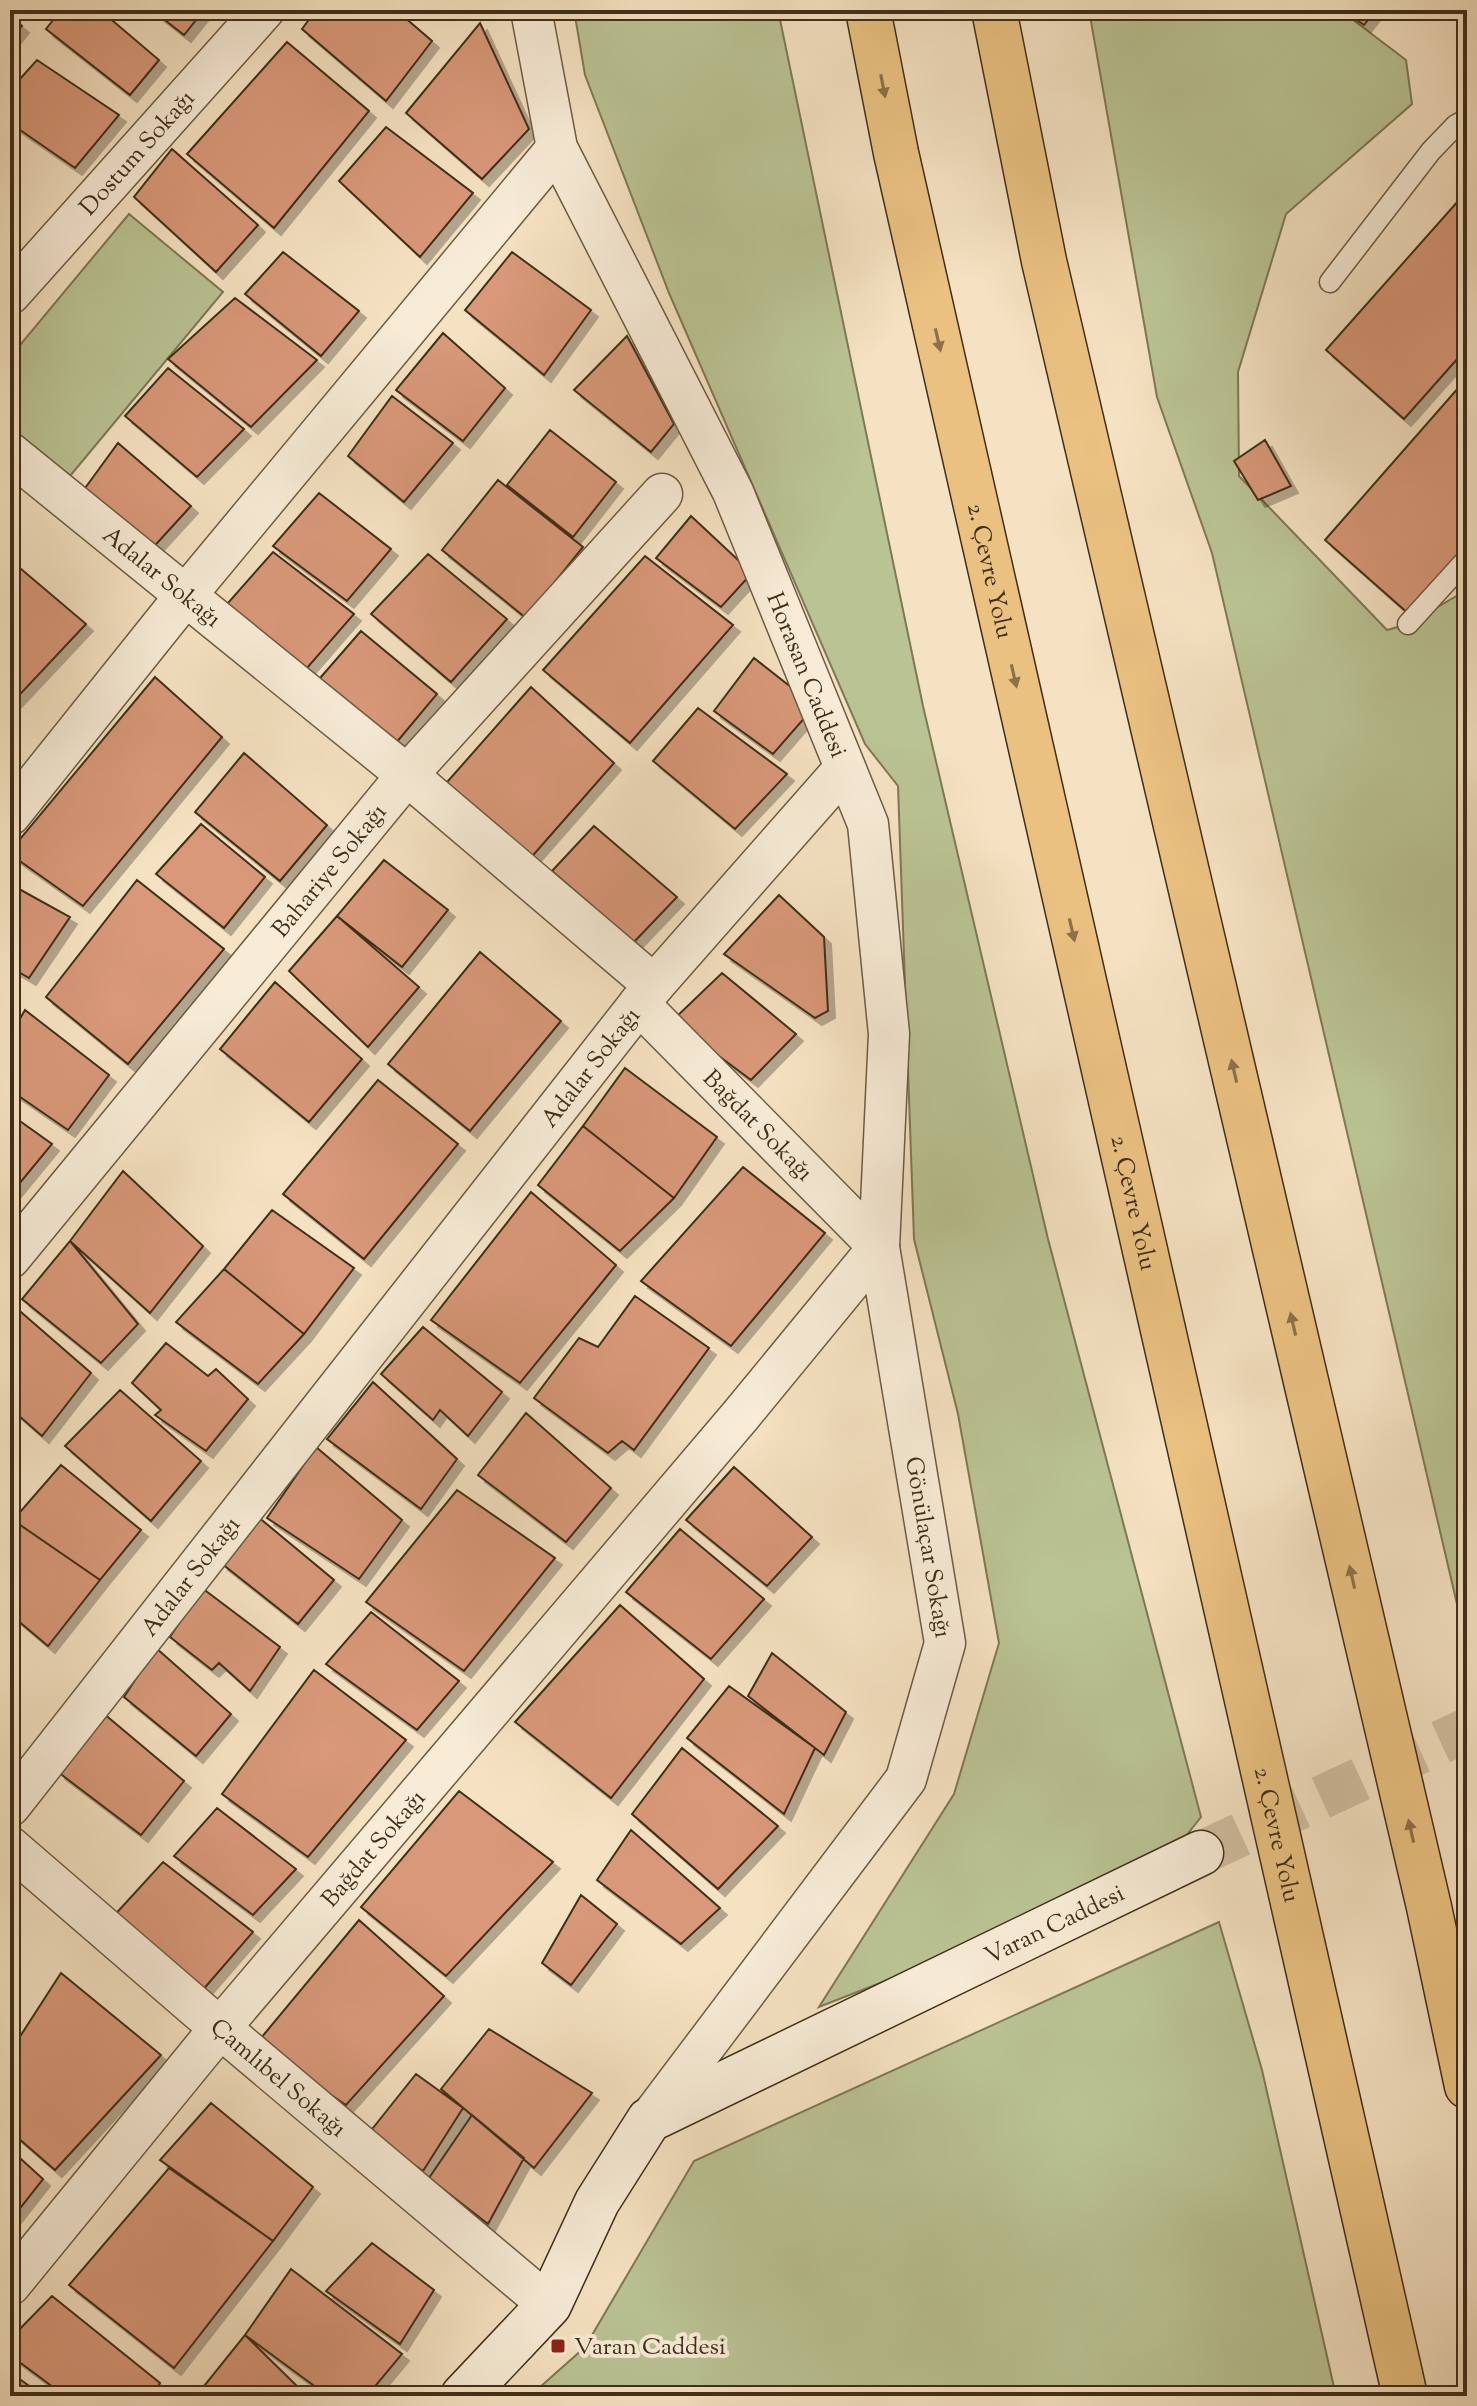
<svg xmlns="http://www.w3.org/2000/svg" width="1477" height="2406" viewBox="0 0 1477 2406" font-family="'Sorts Mill Goudy',serif">
  <style>
    .green { fill: #bac394; stroke: #7d7956; stroke-width: 2 }
    .building { fill: #d89879; stroke: #402f19; stroke-width: 2; filter: url(#shadow) }
    .lines { fill: none; stroke-linecap: round; stroke-linejoin: round }
    .secondary-tunnel { stroke: #d1bea0; stroke-width: 44; stroke-dasharray: 44 22; stroke-linecap: butt }
    .lane-casing { stroke: #6d5c43; stroke-width: 23 }
    .street-casing { stroke: #6d5c43; stroke-width: 43 }
    .secondary-casing { stroke: #402f19; stroke-width: 47 }
    .highway-casing { stroke: #402f19; stroke-width: 47 }
    .lane { stroke: #f8ecd7; stroke-width: 20 }
    .street { stroke: #f8ecd7; stroke-width: 40 }
    .secondary { stroke: #f8ecd7; stroke-width: 44 }
    .highway { stroke: #eac181; stroke-width: 44 }
    .oneway { fill: #8c7148 }
    .poi-dot { fill: #8f2418; stroke: #f8ecd7; stroke-width: 3 }
    .labels { text-anchor: middle; stroke-width: 8; stroke-linejoin: round; paint-order: stroke }
    .street-label { font-size: 24px; fill: #402f19; stroke: #f8ecd7 }
    .poi-label { font-size: 24px; fill: #402f19; stroke: #f8ecd7; text-anchor: start }
  </style>
  <defs>
    <filter id="shadow"><feDropShadow dx="7" dy="7" stdDeviation="0" flood-color="#0004"/></filter>
  </defs>
  <rect width="100%" height="100%" fill="#f5e2c2"/>
  <filter id="stains"><feTurbulence type="fractalNoise" baseFrequency=".0025" numOctaves="4"/><feColorMatrix values="0 0 0 0 .2 0 0 0 0 .09 0 0 0 0 .02 0 0 0 .5 -.17"/></filter>
  <radialGradient id="worn" r=".72"><stop offset=".6" stop-color="#630" stop-opacity="0"/><stop offset="1" stop-color="#630" stop-opacity=".3"/></radialGradient>
  <path class="green" d="M 574,10 L 778,10 L 923,706 L 1048,1239 L 1201,1817 L 1155,1875 L 819,2007 L 954,1794 L 999,1643 L 958,1414 L 914,1239 L 898,786 L 865,744 L 669,293 L 585,75 Z
    M 1089,10 L 1340,10 L 1406,60 L 1412,104 L 1286,214 L 1238,372 L 1239,476 L 1387,630 L 1408,624 L 1467,590 L 1467,1647 L 1212,553 L 1157,397 Z
    M 129,214 L 223,292 L 65,482 L 10,436 L 10,357 Z
    M 1219,1922 L 1262,2070 L 1336,2396 L 530,2396 L 585,2347 L 694,2161 Z"/>
  <path class="building" d="M 61,10 L 100,10 L 159,60 L 130,95 L 46,29 Z
    M 152,10 L 204,10 L 184,35 Z
    M 316,10 L 396,10 L 432,41 L 386,101 L 302,29 Z
    M 1343,10 L 1376,10 L 1364,25 Z
    M 10,16 L 22,26 L 10,41 Z
    M 480,23 L 529,129 L 482,179 L 406,113 Z
    M 287,42 L 369,111 L 274,228 L 187,154 Z
    M 37,60 L 119,115 L 75,168 L 10,123 L 10,90 Z
    M 386,127 L 473,193 L 420,257 L 339,181 Z
    M 172,149 L 258,225 L 216,272 L 134,197 Z
    M 1459,200 L 1467,223 L 1467,348 L 1404,419 L 1326,350 Z
    M 283,252 L 359,311 L 321,356 L 245,294 Z
    M 512,252 L 591,310 L 544,375 L 465,310 Z
    M 235,298 L 317,360 L 251,427 L 168,359 Z
    M 443,333 L 505,388 L 463,441 L 396,390 Z
    M 627,336 L 674,424 L 651,452 L 574,390 Z
    M 168,368 L 244,429 L 197,477 L 125,416 Z
    M 1467,378 L 1467,550 L 1410,615 L 1325,540 Z
    M 392,396 L 453,443 L 404,502 L 348,456 Z
    M 550,430 L 616,482 L 573,537 L 507,485 Z
    M 1265,440 L 1291,486 L 1258,500 L 1234,461 Z
    M 118,443 L 191,506 L 148,553 L 80,495 Z
    M 498,480 L 583,547 L 526,618 L 442,550 Z
    M 319,493 L 391,549 L 347,601 L 273,546 Z
    M 691,516 L 752,573 L 721,607 L 656,558 Z
    M 273,552 L 354,614 L 301,675 L 220,612 Z
    M 428,554 L 507,619 L 451,682 L 371,614 Z
    M 645,556 L 733,625 L 630,743 L 543,670 Z
    M 14,563 L 86,624 L 10,705 L 10,568 Z
    M 361,631 L 437,694 L 391,749 L 314,685 Z
    M 754,658 L 815,706 L 773,754 L 714,711 Z
    M 155,677 L 222,737 L 83,906 L 10,854 L 10,851 Z
    M 531,687 L 614,763 L 528,861 L 441,789 Z
    M 698,708 L 787,774 L 735,829 L 653,761 Z
    M 244,753 L 327,825 L 280,881 L 195,812 Z
    M 201,824 L 265,877 L 224,928 L 156,874 Z
    M 594,826 L 677,897 L 634,942 L 552,871 Z
    M 384,860 L 448,910 L 402,967 L 337,916 Z
    M 137,880 L 224,949 L 128,1064 L 46,997 Z
    M 10,884 L 70,917 L 29,978 L 10,967 Z
    M 779,895 L 824,937 L 828,1011 L 815,1018 L 724,954 Z
    M 337,916 L 419,987 L 368,1047 L 289,971 Z
    M 480,952 L 561,1021 L 470,1131 L 388,1064 Z
    M 722,973 L 796,1034 L 751,1080 L 672,1021 Z
    M 275,982 L 362,1059 L 309,1122 L 220,1049 Z
    M 25,1010 L 109,1075 L 68,1130 L 10,1090 L 10,1036 Z
    M 625,1068 L 717,1137 L 674,1198 L 583,1126 Z
    M 378,1080 L 458,1144 L 364,1259 L 283,1194 Z
    M 10,1114 L 52,1144 L 10,1195 Z
    M 583,1126 L 674,1198 L 620,1251 L 538,1185 Z
    M 743,1167 L 825,1233 L 731,1346 L 641,1281 Z
    M 123,1171 L 203,1246 L 150,1313 L 70,1241 Z
    M 531,1192 L 616,1265 L 520,1383 L 431,1320 Z
    M 272,1210 L 354,1268 L 304,1334 L 224,1269 Z
    M 70,1241 L 138,1324 L 101,1363 L 22,1299 Z
    M 224,1269 L 304,1334 L 258,1384 L 176,1322 Z
    M 635,1296 L 709,1348 L 634,1450 L 622,1441 L 608,1453 L 534,1398 L 579,1338 L 598,1347 Z
    M 14,1306 L 91,1373 L 42,1436 L 10,1408 L 10,1311 Z
    M 423,1327 L 502,1392 L 468,1436 L 440,1410 L 433,1420 L 381,1374 Z
    M 166,1343 L 208,1376 L 216,1369 L 248,1399 L 206,1451 L 155,1415 L 161,1410 L 132,1383 Z
    M 373,1382 L 457,1459 L 421,1509 L 327,1439 Z
    M 120,1390 L 201,1461 L 151,1521 L 65,1446 Z
    M 526,1413 L 611,1488 L 566,1542 L 478,1475 Z
    M 316,1447 L 402,1520 L 359,1579 L 267,1518 Z
    M 61,1465 L 141,1530 L 100,1580 L 13,1520 Z
    M 734,1467 L 812,1537 L 767,1586 L 686,1520 Z
    M 457,1490 L 555,1558 L 464,1671 L 366,1602 Z
    M 257,1516 L 334,1580 L 298,1624 L 221,1563 Z
    M 13,1520 L 100,1580 L 48,1646 L 10,1614 L 10,1523 Z
    M 680,1529 L 764,1599 L 711,1659 L 626,1592 Z
    M 202,1588 L 280,1647 L 250,1691 L 219,1663 L 212,1670 L 170,1637 Z
    M 620,1605 L 704,1679 L 611,1798 L 515,1722 Z
    M 371,1612 L 459,1681 L 417,1730 L 326,1664 Z
    M 156,1648 L 231,1714 L 196,1756 L 124,1697 Z
    M 772,1653 L 846,1712 L 824,1755 L 748,1696 Z
    M 314,1670 L 406,1740 L 308,1857 L 222,1794 Z
    M 729,1686 L 815,1748 L 784,1814 L 687,1738 Z
    M 103,1713 L 184,1781 L 141,1835 L 58,1772 Z
    M 682,1748 L 778,1826 L 718,1889 L 632,1814 Z
    M 459,1791 L 553,1862 L 446,1976 L 361,1907 Z
    M 217,1808 L 296,1869 L 253,1915 L 174,1856 Z
    M 631,1830 L 720,1908 L 681,1944 L 597,1880 Z
    M 163,1862 L 253,1932 L 201,1992 L 111,1919 Z
    M 581,1895 L 617,1924 L 571,1985 L 542,1963 Z
    M 359,1920 L 444,1996 L 346,2105 L 256,2044 Z
    M 61,1973 L 161,2055 L 55,2170 L 10,2131 L 10,2052 Z
    M 489,2029 L 592,2093 L 534,2168 L 441,2089 Z
    M 416,2074 L 463,2108 L 423,2171 L 369,2133 Z
    M 211,2103 L 313,2187 L 273,2241 L 160,2160 Z
    M 472,2115 L 524,2158 L 488,2224 L 429,2178 Z
    M 10,2149 L 43,2179 L 10,2221 Z
    M 169,2168 L 273,2241 L 174,2368 L 69,2285 Z
    M 372,2243 L 434,2290 L 400,2344 L 326,2291 Z
    M 291,2269 L 402,2354 L 367,2396 L 328,2396 L 245,2335 Z
    M 52,2296 L 160,2383 L 151,2396 L 65,2396 L 10,2355 L 10,2339 Z
    M 245,2335 L 307,2396 L 196,2396 Z
    M 10,2372 L 43,2396 L 10,2396 Z"/>
  <g class="lines">
    <path class="secondary-tunnel" d="M 1201,1853 L 1467,1730"/>
    <defs>
      <path id="lane" d="M 1330,282 L 1431,151 L 1456,125 L 1467,119
        M 1408,624 L 1467,559"/>
      <g id="street">
        <path id="s1" d="M 531,10 L 557,148 L 733,492 L 868,824 L 889,1034 L 879,1247"/>
        <path id="s2" d="M 10,294 L 264,10"/>
        <path id="s3" d="M 10,453 L 407,775 L 654,985 L 10,1806"/>
        <path d="M 10,815 L 186,595 L 557,148"/>
        <path d="M 654,985 L 845,768"/>
        <path id="s4" d="M 639,1004 L 879,1247"/>
        <path id="s5" d="M 10,1258 L 407,775 L 662,494"/>
        <path id="s6" d="M 10,1847 L 200,2011 L 549,2305"/>
        <path id="s7" d="M 10,2285 L 220,2028 L 741,1415 L 879,1247 L 945,1643 L 906,1779 L 649,2120"/>
      </g>
      <g id="secondary">
        <path id="s8" d="M 463,2396 L 549,2305 L 597,2202 L 649,2120 L 1201,1853"/>
      </g>
      <g id="highway">
        <path id="s9" d="M 868,10 L 896,153 L 1405,2396"/>
        <path d="M 994,10 L 1044,261 L 1429,1907 L 1467,2086"/>
      </g>
    </defs>
    <use href="#lane" class="lane-casing"/>
    <use href="#street" class="street-casing"/>
    <use href="#secondary" class="secondary-casing"/>
    <use href="#highway" class="highway-casing"/>
    <use href="#lane" class="lane"/>
    <use href="#street" class="street"/>
    <use href="#secondary" class="secondary"/>
    <use href="#highway" class="highway"/>
  </g>
  <defs><path id="oneway-solid" d="M-6-.8H1V-3.2L6.5 0L1 3.2V.8H-6Z" transform="scale(2)"/></defs>
  <g class="oneway">
    <use href="#oneway-solid" transform="translate(883 86) rotate(79)"/>
    <use href="#oneway-solid" transform="translate(938 340) rotate(77)"/>
    <use href="#oneway-solid" transform="translate(1014 676) rotate(77)"/>
    <use href="#oneway-solid" transform="translate(1072 930) rotate(77)"/>
    <use href="#oneway-solid" transform="translate(1234 1071) rotate(-103)"/>
    <use href="#oneway-solid" transform="translate(1293 1324) rotate(-103)"/>
    <use href="#oneway-solid" transform="translate(1352 1577) rotate(-103)"/>
    <use href="#oneway-solid" transform="translate(1411 1831) rotate(-103)"/>
  </g>
  <rect class="poi-dot" x="550" y="2338" width="16" height="16" rx="4"/>
  <g class="labels">
    <g class="street-label">
      <text dy="8" stroke="none"><textPath href="#s2" startOffset="190">Dostum Sokağı</textPath></text>
      <text dy="8" stroke="none"><textPath href="#s9" startOffset="574">2. Çevre Yolu</textPath></text>
      <text dy="8" stroke="none"><textPath href="#s3" startOffset="196">Adalar Sokağı</textPath></text>
      <text dy="8" stroke="none"><textPath href="#s1" startOffset="724">Horasan Caddesi</textPath></text>
      <text dy="8" stroke="none"><textPath href="#s5" startOffset="502">Bahariye Sokağı</textPath></text>
      <text transform="translate(590 1067) rotate(-52)" y="8">Adalar Sokağı</text>
      <text dy="8" stroke="none"><textPath href="#s4" startOffset="170">Bağdat Sokağı</textPath></text>
      <text dy="8" stroke="none"><textPath href="#s9" startOffset="1222">2. Çevre Yolu</textPath></text>
      <text dy="8" stroke="none"><textPath href="#s7" startOffset="1658">Gönülaçar Sokağı</textPath></text>
      <text transform="translate(190 1576) rotate(-52)" y="8">Adalar Sokağı</text>
      <text dy="8" stroke="none"><textPath href="#s9" startOffset="1870">2. Çevre Yolu</textPath></text>
      <text dy="8" stroke="none"><textPath href="#s7" startOffset="568">Bağdat Sokağı</textPath></text>
      <text dy="8" stroke="none"><textPath href="#s8" startOffset="786">Varan Caddesi</textPath></text>
      <text dy="8" stroke="none"><textPath href="#s6" startOffset="354">Çamlıbel Sokağı</textPath></text>
    </g>
    <g class="poi-label">
      <text x="574" y="2354">Varan Caddesi</text>
    </g>
  </g>
  <rect width="1477" height="2406" fill="none" stroke="#f5e2c2" stroke-width="40"/>
  <rect x="12" y="12" width="1453" height="2382" fill="none" stroke="#402f19" stroke-width="4"/>
  <rect x="20" y="20" width="1437" height="2366" fill="none" stroke="#402f19" stroke-width="2"/>
  <rect width="100%" height="100%" filter="url(#stains)"/>
  <rect width="100%" height="100%" fill="url(#worn)"/>
</svg>
